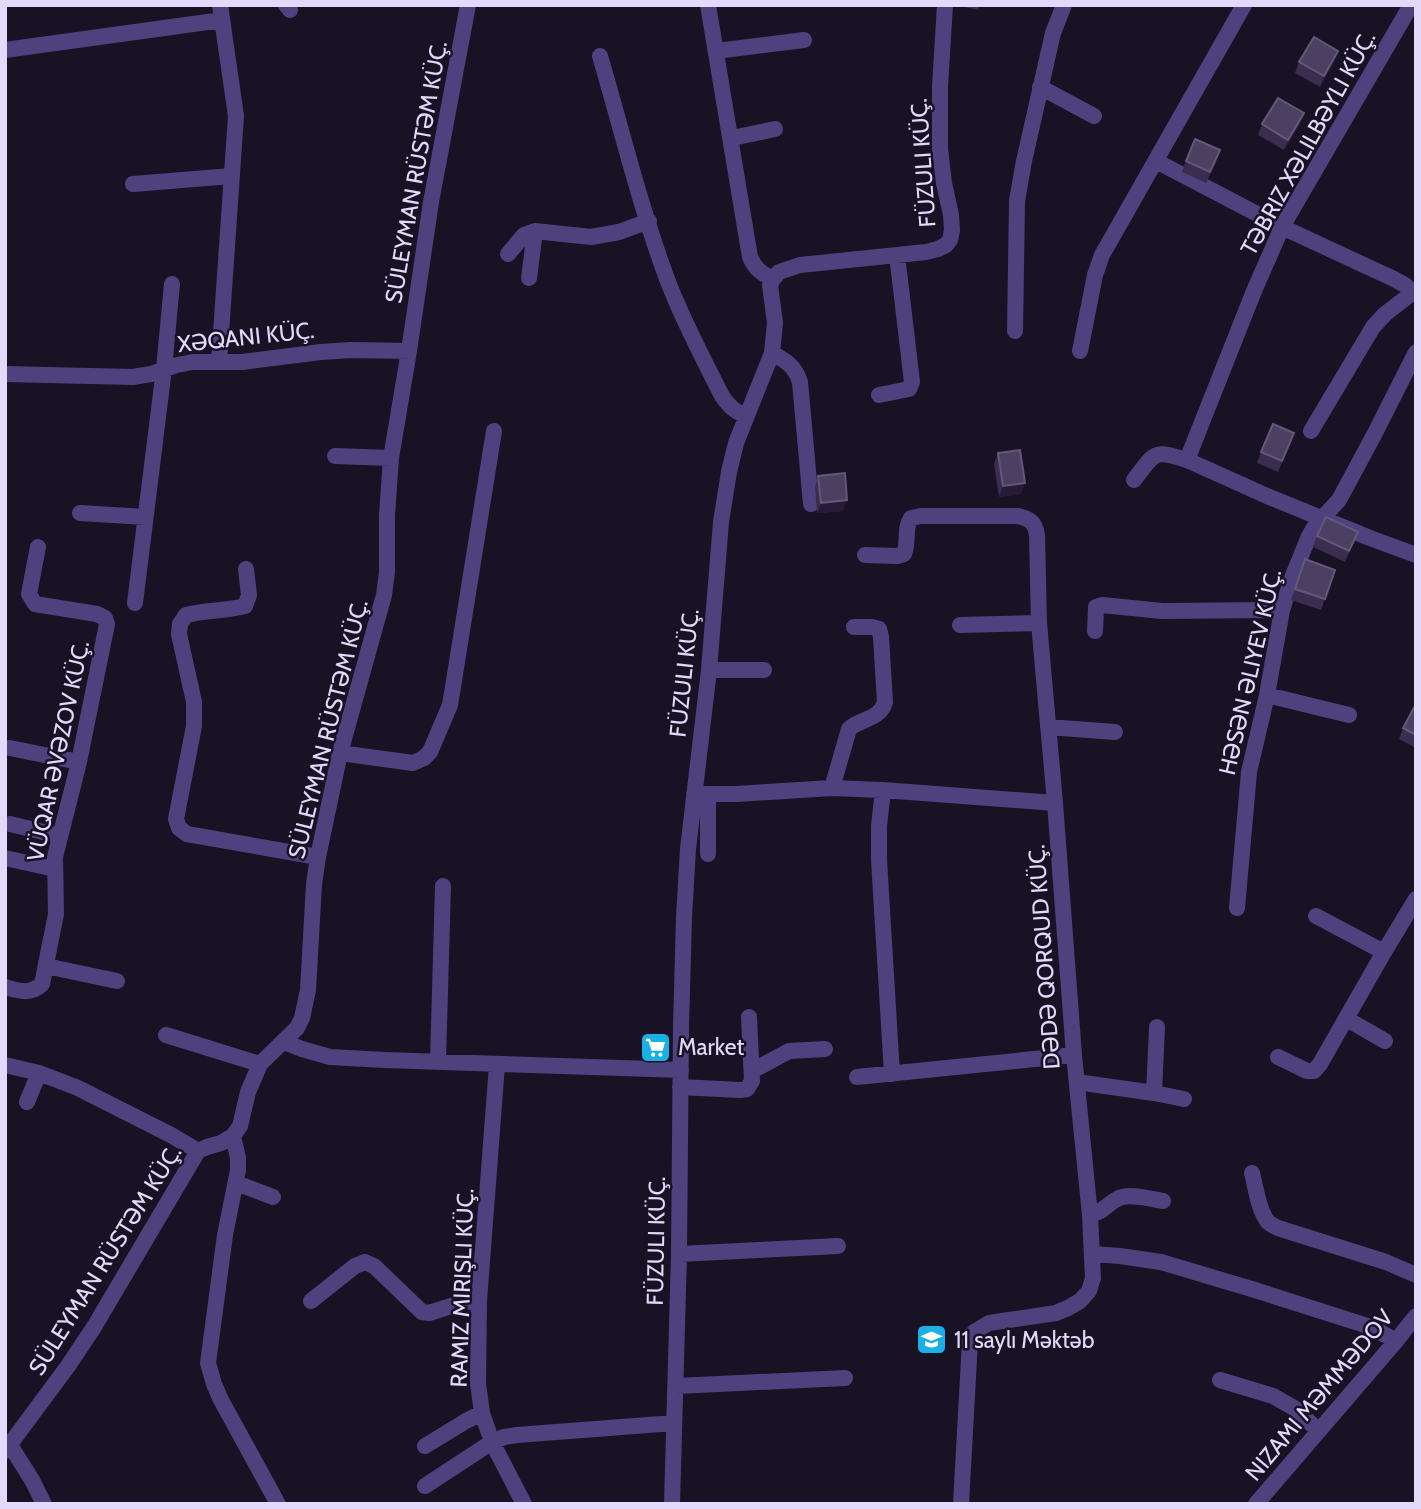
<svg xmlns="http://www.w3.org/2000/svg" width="1421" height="1509" viewBox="0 0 1421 1509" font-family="Cabin,sans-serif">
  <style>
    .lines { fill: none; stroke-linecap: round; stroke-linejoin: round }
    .minor { stroke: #4e427e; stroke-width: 16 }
    .wall { fill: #3a2d50 }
    .shaded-wall { fill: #251a37 }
    .building { fill: #4c4062; stroke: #64587a; stroke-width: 2 }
    .labels { text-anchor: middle; stroke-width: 5; stroke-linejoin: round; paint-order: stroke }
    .street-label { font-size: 23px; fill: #e3dafb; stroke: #181225 }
    .poi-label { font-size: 23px; fill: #e3dafb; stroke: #181225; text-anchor: start }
  </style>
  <rect width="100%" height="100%" fill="#181225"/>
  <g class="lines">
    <path class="minor" d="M 286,5 L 290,10
      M 708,5 L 750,257 C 755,269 761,273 773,279
      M 5,50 L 222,20
      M 716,51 L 804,40
      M 600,56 C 622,131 640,206 667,279 C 682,319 703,358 722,396 C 729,406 735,412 746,416
      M 1040,87 L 1094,116
      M 732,138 L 775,129
      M 1156,161 L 1282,227 L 1394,279 L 1405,285 L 1412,292
      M 133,184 L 231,176
      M 508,254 L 524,235 L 535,231 L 591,237 L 619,232 L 649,221
      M 529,278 L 535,231
      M 1015,331 L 1017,201 L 1024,161 L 1053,33 L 1064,5
      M 1080,351 L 1095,275 L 1102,255 L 1244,5
      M 772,353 C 786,361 795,366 800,382 L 811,504
      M 219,362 L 236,116 L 220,5
      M 5,374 L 133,377 L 151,374 L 177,365 L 193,362 L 242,362 L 321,352 L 351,350 L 409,351
      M 879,395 L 909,389 L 912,382 L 897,255
      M 1311,431 L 1373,327 L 1385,314 L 1416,290
      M 335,456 L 391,458
      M 1187,460 L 1254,291 L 1282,227 L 1411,5
      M 1134,480 C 1155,453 1152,449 1187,460 L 1267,496 L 1370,538 L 1416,555
      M 80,513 L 145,517
      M 865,555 L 897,556 L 904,554 C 909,542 904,528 911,518 L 921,516 L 1018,516 C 1030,519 1035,522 1037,535 L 1039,623 L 1055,803 L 1074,1055 L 1090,1215 L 1093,1278 L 1089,1291 L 1080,1301 L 1068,1308 L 1056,1313 L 989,1323 L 974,1332 L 970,1341 L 961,1504
      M 246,569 L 249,595 L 245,606 C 226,611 206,610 186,615 L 180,624 L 179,634 L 194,702 L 194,726 L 176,819 L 179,828 L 187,834 L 318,857
      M 135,603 L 164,369 L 172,284
      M 960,625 L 1039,623
      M 1095,631 L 1096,607 L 1102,605 L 1162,611 L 1282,610
      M 709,670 L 764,670
      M 1267,695 L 1349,715
      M 1048,727 L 1115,732
      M 10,748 L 79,762
      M 340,753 L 413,763 L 424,758 L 430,752 L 450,705 L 453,687 L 494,431
      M 832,788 L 849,729 C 861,718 880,720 885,702 L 881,637 L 879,629 L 872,627 L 854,627
      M 883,790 L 879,826 L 879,860 L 892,1074
      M 694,794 L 736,794 L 832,788 L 883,790 L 1055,803
      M 10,824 L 60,836
      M 708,854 L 708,795
      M 5,858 L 55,869
      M 1237,908 L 1249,772 L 1267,695 L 1282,610 L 1292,578 L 1309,536 L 1315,526 L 1339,500 L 1374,435 L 1416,352
      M 1316,916 L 1384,952
      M 46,966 L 117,981
      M 5,987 C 19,991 30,995 42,984 L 56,914 L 55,857 L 79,762 L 107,624 L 105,618 L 97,614 L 35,604 L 29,594 L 38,547
      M 1347,1019 L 1385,1041
      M 166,1035 L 260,1064
      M 284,1042 L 302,1049 L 330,1057 L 385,1060 L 681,1070
      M 1278,1057 L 1307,1071 L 1314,1071 L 1320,1064 L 1384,952 L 1416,899
      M 438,1061 L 443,886
      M 5,1065 L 39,1073 L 78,1088 L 171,1135 L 198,1151
      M 497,1065 L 479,1301 L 478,1383 L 482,1413 L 492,1442 L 524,1504
      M 752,1071 L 789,1051 L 825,1049
      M 857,1077 L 1074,1055
      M 1077,1082 L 1154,1093 L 1184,1099
      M 680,1087 L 740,1090 L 747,1089 L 752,1081 L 749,1017
      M 1154,1093 L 1157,1027
      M 27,1102 L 39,1073
      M 233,1136 L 238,1158 L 238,1170 L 225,1235 L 208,1363 L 214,1384 L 221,1400 L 278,1504
      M 1252,1173 C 1256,1188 1258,1209 1268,1222 C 1270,1224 1276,1227 1278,1228 L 1386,1262 L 1416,1275
      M 236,1183 L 273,1197
      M 1090,1215 C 1106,1211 1106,1204 1119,1198 C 1131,1193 1150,1199 1163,1201
      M 679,1254 L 838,1246
      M 1093,1254 L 1120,1256 L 1161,1262 L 1255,1290 L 1371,1327 L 1396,1341
      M 311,1301 L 355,1266 L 365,1262 L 374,1266 L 422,1312 L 429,1313 L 464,1302 L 479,1301
      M 1220,1380 L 1273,1396 L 1294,1408 L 1319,1431
      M 676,1386 L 845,1378
      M 10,1445 L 32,1480 L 44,1504
      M 425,1446 L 466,1421 L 482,1413
      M 5,1451 L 68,1366 L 94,1327 L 198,1151 L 207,1147 L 221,1143 L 233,1136 L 240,1126 L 248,1092 L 260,1064 L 297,1028 L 302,1018 L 308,990 L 314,884 L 318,857 L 340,753 L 384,595 L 387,572 L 387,515 L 391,458 L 409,351 L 431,202 L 468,5
      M 425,1486 L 492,1442 L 504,1437 L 517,1435 L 674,1423
      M 672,1504 L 679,1254 L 681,1027 L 684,917 L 688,849 L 709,670 L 721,522 L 729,472 L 736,443 L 772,353 L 775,323 L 770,285 L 773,279 L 779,272 L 800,265 L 926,252 L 938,249 L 946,245 L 950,240 L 952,230 L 951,215 L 944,183 L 940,149 L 940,86 L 945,5
      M 1256,1504 L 1396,1341 L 1416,1316"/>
  </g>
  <path class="wall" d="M 956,5 L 980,5 L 978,10 Z
    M 1338,51 L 1334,62 L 1320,87 L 1295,73 L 1299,62 Z
    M 1262,124 L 1300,124 L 1284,150 L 1258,135 Z
    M 1186,161 L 1216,161 L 1206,183 L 1182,172 Z
    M 1290,444 L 1278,472 L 1257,463 L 1261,452 Z
    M 998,453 L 1025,483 L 1021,494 L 999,497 L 994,464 Z
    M 818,476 L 843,511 L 817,513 L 815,487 Z
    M 1317,536 L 1354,542 L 1345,562 L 1313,547 Z
    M 1305,559 L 1335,570 L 1321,610 L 1291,600 Z
    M 1416,704 L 1416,748 L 1399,739 L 1403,728 Z"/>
  <path class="shaded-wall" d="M 1338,51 L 1334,62 L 1320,87 L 1324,76 Z
    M 1304,113 L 1300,124 L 1284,150 L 1288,140 Z
    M 1025,483 L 1021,494 L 999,497 L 1003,486 Z
    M 847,500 L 843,511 L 817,513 L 821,503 Z"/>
  <path class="building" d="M 1314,37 L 1338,51 L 1324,76 L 1299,62 Z
    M 1278,98 L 1304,113 L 1288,140 L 1262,124 Z
    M 1195,139 L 1220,150 L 1210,172 L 1186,161 Z
    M 1273,424 L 1294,433 L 1282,461 L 1261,452 Z
    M 1020,450 L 1025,483 L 1003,486 L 998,453 Z
    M 845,473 L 847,500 L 821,503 L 818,476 Z
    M 1326,517 L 1358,532 L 1349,551 L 1317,536 Z
    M 1305,559 L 1335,570 L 1325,599 L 1295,589 Z
    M 1416,704 L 1416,735 L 1403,728 Z"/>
  <defs>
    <symbol id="supermarket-square" viewBox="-11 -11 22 22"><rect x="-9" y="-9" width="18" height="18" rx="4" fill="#1bb0e5" stroke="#181225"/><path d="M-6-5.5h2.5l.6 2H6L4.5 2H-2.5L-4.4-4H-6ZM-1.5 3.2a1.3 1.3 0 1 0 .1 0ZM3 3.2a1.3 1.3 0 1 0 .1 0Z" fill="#fff"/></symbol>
    <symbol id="school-square" viewBox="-11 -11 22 22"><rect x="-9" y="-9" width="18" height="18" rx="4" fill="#1bb0e5" stroke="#181225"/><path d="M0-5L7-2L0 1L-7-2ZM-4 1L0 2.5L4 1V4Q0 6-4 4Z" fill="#fff"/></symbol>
  </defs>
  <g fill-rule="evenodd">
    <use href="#supermarket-square" x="638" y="1030" width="35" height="35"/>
    <use href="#school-square" x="914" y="1322" width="35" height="35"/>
  </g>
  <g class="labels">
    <g class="street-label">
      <text transform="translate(1308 143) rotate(-61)" y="8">TƏBRIZ XƏLILBƏYLI KÜÇ.</text>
      <text transform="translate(923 163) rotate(-94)" y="8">FÜZULI KÜÇ.</text>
      <text transform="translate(416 172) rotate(-80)" y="8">SÜLEYMAN RÜSTƏM KÜÇ.</text>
      <text transform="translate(246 337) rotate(-6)" y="8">XƏQANI KÜÇ.</text>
      <text transform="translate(1250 672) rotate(-77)" y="8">HƏSƏN ƏLIYEV KÜÇ.</text>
      <text transform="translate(684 673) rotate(-84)" y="8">FÜZULI KÜÇ.</text>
      <text transform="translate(328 729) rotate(-76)" y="8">SÜLEYMAN RÜSTƏM KÜÇ.</text>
      <text transform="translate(58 751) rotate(-78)" y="8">VÜQAR ƏVƏZOV KÜÇ.</text>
      <text transform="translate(1044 957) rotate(-94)" y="8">DƏDƏ QORQUD KÜÇ.</text>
      <text transform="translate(656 1241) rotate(-89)" y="8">FÜZULI KÜÇ.</text>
      <text transform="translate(105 1260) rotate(-58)" y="8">SÜLEYMAN RÜSTƏM KÜÇ.</text>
      <text transform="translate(462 1288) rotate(-88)" y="8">RAMIZ MIRIŞLI KÜÇ.</text>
      <text transform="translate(1319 1395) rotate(-50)" y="8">NIZAMI MƏMMƏDOV</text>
    </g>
    <g class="poi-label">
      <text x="678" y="1055">Market</text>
      <text x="954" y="1348">11 saylı Məktəb</text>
    </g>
  </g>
  <rect width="1421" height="1509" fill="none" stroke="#e3dafb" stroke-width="14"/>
</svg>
